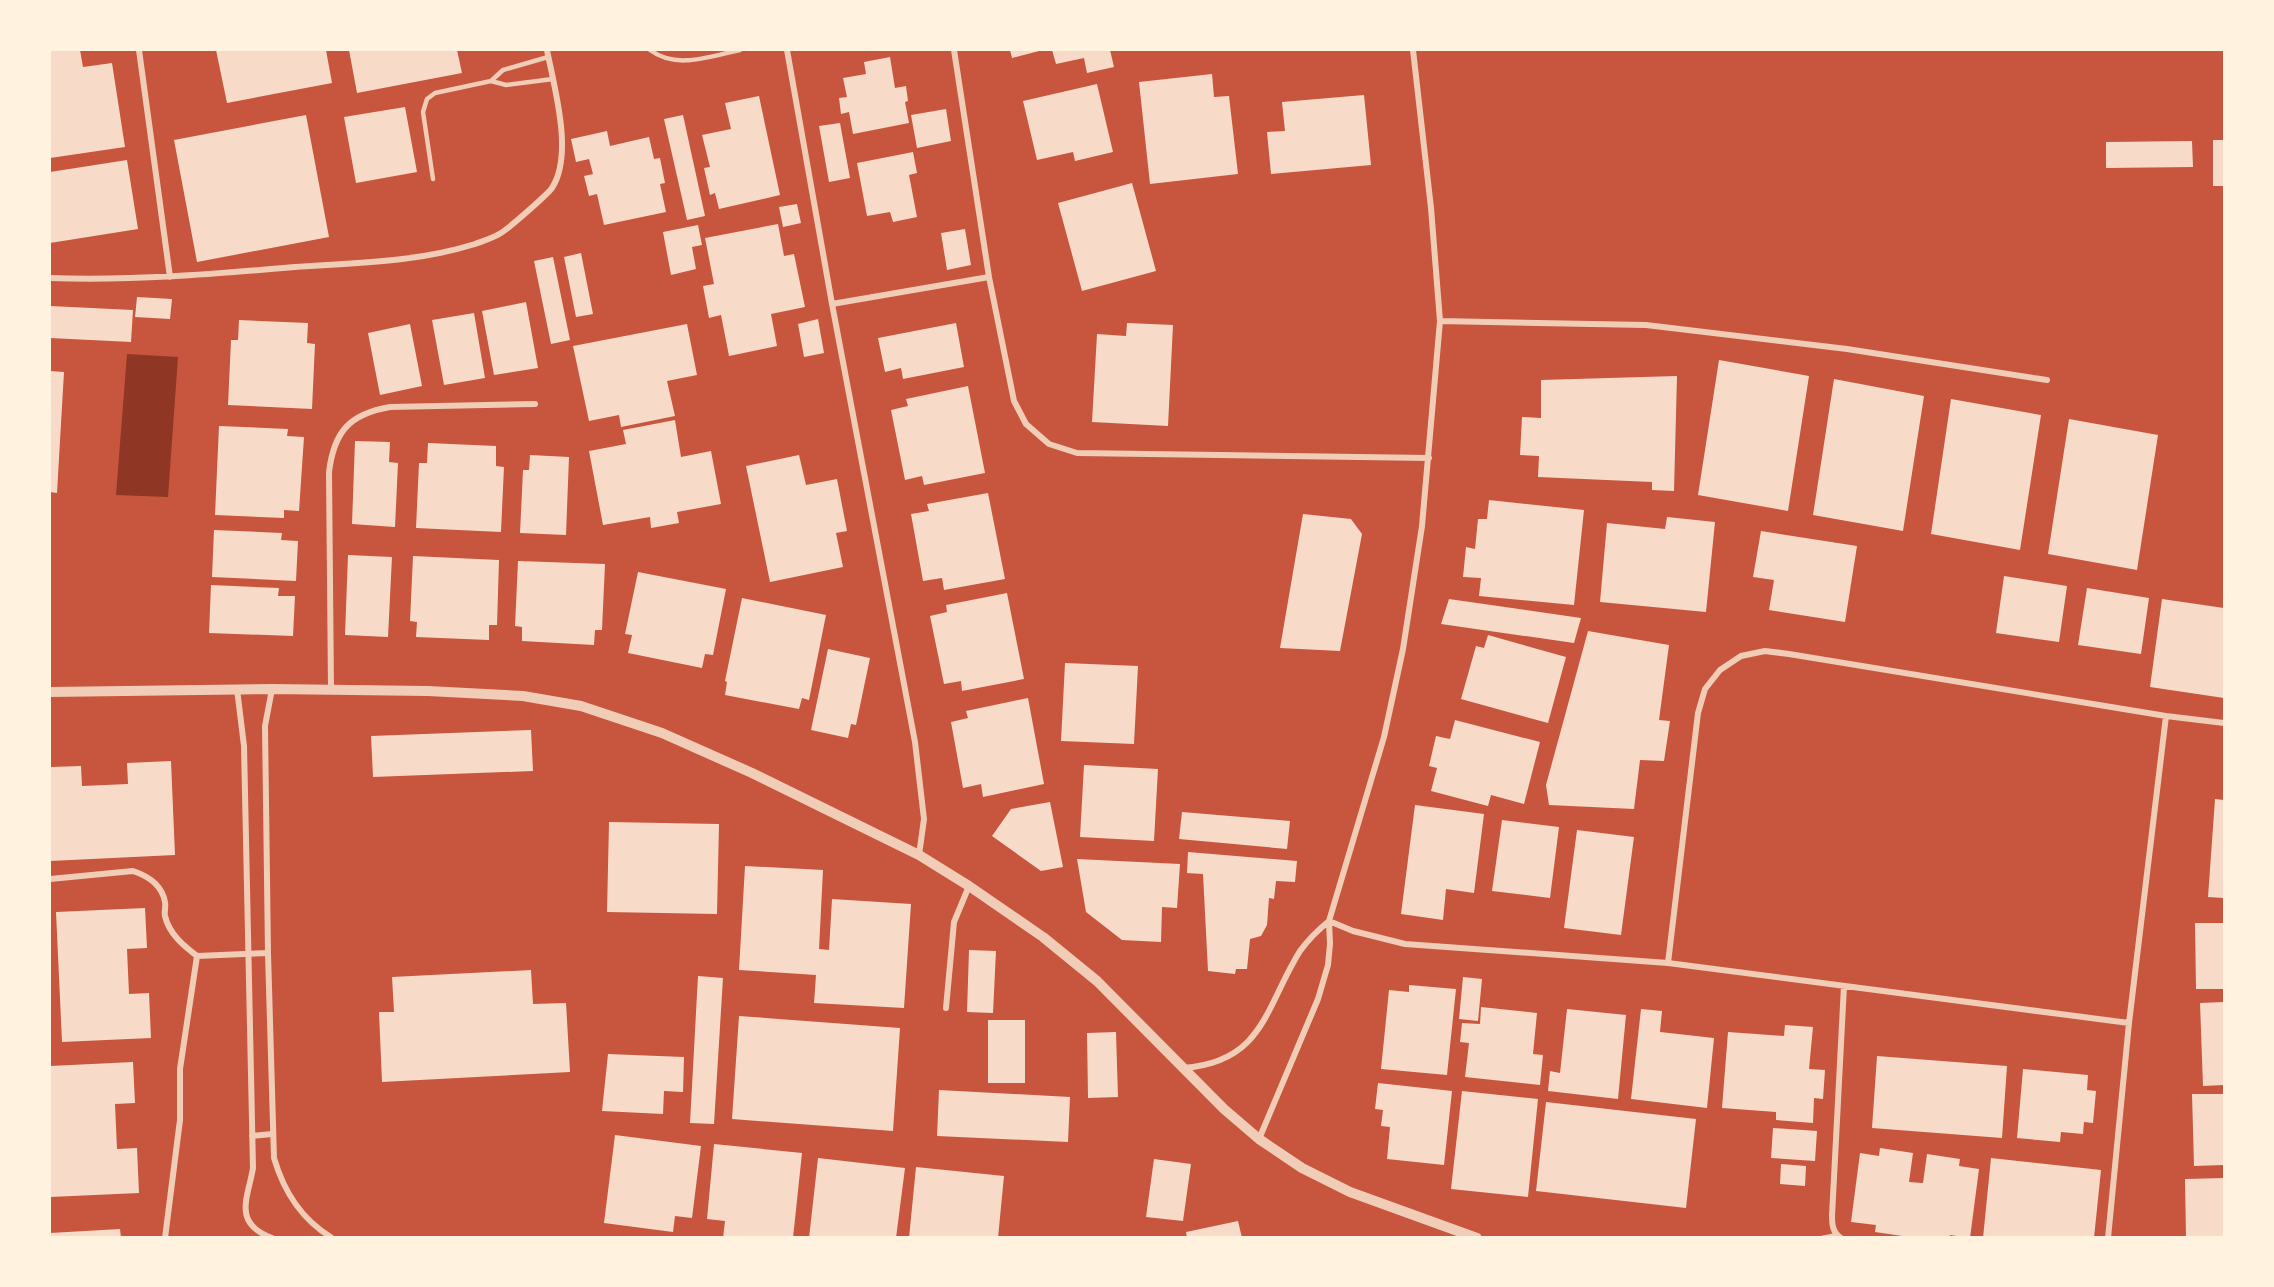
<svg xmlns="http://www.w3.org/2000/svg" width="2274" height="1287" viewBox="0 0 2274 1287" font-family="'DejaVu Sans',sans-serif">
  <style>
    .water { fill: #8f3625 }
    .building { fill: #f7dbc8 }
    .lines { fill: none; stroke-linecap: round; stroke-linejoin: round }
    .service { stroke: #f1ccb7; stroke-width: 4.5 }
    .minor { stroke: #f1ccb7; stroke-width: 6 }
    .tertiary { stroke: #f1ccb7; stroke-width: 10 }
  </style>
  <rect width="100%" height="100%" fill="#c8553d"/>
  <path class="water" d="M 127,354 L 178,357 L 168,497 L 116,495 Z"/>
  <path class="building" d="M 50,50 L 80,50 L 83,67 L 112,63 L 125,147 L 50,158 Z
    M 216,50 L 326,50 L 332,83 L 227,103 Z
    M 349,50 L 457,50 L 462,73 L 357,93 Z
    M 1010,50 L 1043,50 L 1012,58 Z
    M 1052,50 L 1110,50 L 1114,67 L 1087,73 L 1084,58 L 1056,64 Z
    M 890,57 L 895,88 L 906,86 L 908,101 L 905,102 L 909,123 L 853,134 L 849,112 L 841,114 L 839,98 L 847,97 L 843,78 L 866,74 L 864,62 Z
    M 1212,74 L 1214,97 L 1229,96 L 1238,174 L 1150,184 L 1139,82 Z
    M 1097,84 L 1113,152 L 1075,161 L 1073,152 L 1037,160 L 1023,101 Z
    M 1364,95 L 1371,165 L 1271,174 L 1267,132 L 1285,131 L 1282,102 Z
    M 759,96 L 780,195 L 719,209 L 715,193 L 710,195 L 704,168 L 710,167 L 702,135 L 731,129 L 725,103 Z
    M 405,107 L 417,172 L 356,183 L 344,117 Z
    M 946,109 L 951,141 L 917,148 L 911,115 Z
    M 306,115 L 329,237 L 197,262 L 174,140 Z
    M 683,115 L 705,216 L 687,220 L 664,119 Z
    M 840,123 L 850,178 L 829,182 L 819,126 Z
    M 607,131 L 610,146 L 649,137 L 654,159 L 660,158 L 665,183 L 660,184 L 666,212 L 604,225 L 597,194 L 589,196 L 584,176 L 593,174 L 589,159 L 576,162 L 571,139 Z
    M 2213,140 L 2224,140 L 2224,186 L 2213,186 Z
    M 2192,141 L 2193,167 L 2106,168 L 2106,142 Z
    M 913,152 L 917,173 L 909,175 L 917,217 L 893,222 L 890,212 L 867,216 L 857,163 Z
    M 127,160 L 138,229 L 50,243 L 50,172 Z
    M 1132,183 L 1156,271 L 1082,291 L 1058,203 Z
    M 797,204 L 801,223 L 783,227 L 779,207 Z
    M 778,224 L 784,256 L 794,254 L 805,307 L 771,314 L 777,346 L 729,356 L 721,315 L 709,318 L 703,286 L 714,284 L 705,238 Z
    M 698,225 L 702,245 L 692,247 L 696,269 L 671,275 L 663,232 Z
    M 965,229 L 971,265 L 947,270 L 941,233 Z
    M 581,253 L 593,314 L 576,317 L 564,257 Z
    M 553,257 L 570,340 L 551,344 L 534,261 Z
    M 137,297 L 172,299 L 170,319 L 135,317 Z
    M 526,302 L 538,368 L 494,375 L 482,311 Z
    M 50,306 L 133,310 L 131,342 L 50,338 Z
    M 474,313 L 485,378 L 444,385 L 432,320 Z
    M 818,319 L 824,353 L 804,357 L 798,324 Z
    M 239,320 L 308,323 L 307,343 L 315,344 L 312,409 L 228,405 L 231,340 L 238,340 Z
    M 956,323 L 964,367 L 903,379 L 901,368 L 885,372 L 878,338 Z
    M 1127,323 L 1173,325 L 1168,426 L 1092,422 L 1097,334 L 1126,336 Z
    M 410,324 L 422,386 L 380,395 L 368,333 Z
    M 687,324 L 697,375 L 667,381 L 675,416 L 621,427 L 619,415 L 589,421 L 573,346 Z
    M 1719,360 L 1809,376 L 1788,511 L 1698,495 Z
    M 50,371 L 64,372 L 57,493 L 50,492 Z
    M 1677,376 L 1674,491 L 1652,490 L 1652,482 L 1538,477 L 1539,456 L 1520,455 L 1522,417 L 1541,418 L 1541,380 Z
    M 1834,379 L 1924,396 L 1903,531 L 1813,515 Z
    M 968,386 L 985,473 L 924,485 L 922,476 L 905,480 L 891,410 L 908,406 L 906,399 Z
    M 1951,399 L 2041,415 L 2020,550 L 1931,534 Z
    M 2069,419 L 2158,435 L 2137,570 L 2048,554 Z
    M 675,420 L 681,457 L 711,451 L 721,504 L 677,512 L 679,523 L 651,528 L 650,517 L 603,525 L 589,451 L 626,444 L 623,430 Z
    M 219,426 L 288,429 L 287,436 L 304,437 L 299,511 L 284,510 L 284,518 L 215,515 Z
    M 355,441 L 390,442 L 389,462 L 398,463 L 395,527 L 352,524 Z
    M 428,443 L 496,446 L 496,466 L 504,467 L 501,532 L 416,528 L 419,463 L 427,463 Z
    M 530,455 L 569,457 L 566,535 L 520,533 L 523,470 L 529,470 Z
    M 799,455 L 806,485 L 837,479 L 847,531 L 836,533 L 843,567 L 770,582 L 746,466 Z
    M 988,493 L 1005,579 L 944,590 L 942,578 L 923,581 L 911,514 L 929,511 L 927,504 Z
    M 1489,500 L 1584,510 L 1574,605 L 1479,596 L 1481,578 L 1463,577 L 1466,547 L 1475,549 L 1478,519 L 1487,519 Z
    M 1303,514 L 1351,519 L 1362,534 L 1340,651 L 1280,648 Z
    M 1667,517 L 1715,522 L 1706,612 L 1600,602 L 1607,523 L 1665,529 Z
    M 214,530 L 282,533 L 281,540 L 298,541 L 296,581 L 212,577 Z
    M 1761,531 L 1857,546 L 1845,622 L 1769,610 L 1774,580 L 1753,577 Z
    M 348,555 L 392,557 L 388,637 L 345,635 Z
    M 413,556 L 499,560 L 497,625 L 489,625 L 489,640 L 416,637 L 417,622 L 410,621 Z
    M 518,561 L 605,564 L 602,630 L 595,630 L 594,645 L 522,641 L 522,627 L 515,626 Z
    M 638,572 L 726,589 L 713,655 L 705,654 L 702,668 L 628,653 L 632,635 L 625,634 Z
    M 2004,576 L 2067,586 L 2059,642 L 1996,633 Z
    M 211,585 L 279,588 L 278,596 L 295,596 L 293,636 L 209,633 Z
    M 2087,588 L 2149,598 L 2141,654 L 2078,645 Z
    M 1007,593 L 1024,679 L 962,691 L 961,681 L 944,684 L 930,616 L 947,612 L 946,605 Z
    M 742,598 L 826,615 L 809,700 L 802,698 L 799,709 L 725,695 L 727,682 L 725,681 Z
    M 1449,599 L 1581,618 L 1574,643 L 1441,624 Z
    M 2162,599 L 2224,608 L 2224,698 L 2150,687 Z
    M 1588,631 L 1669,645 L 1659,720 L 1670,721 L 1664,761 L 1640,760 L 1634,809 L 1549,805 L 1546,785 Z
    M 1488,635 L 1566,657 L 1548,723 L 1461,699 L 1476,646 L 1484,648 Z
    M 828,649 L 870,658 L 856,725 L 851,724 L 848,738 L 811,730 Z
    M 1065,663 L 1138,666 L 1134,744 L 1061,741 Z
    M 1028,698 L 1044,784 L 983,797 L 981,784 L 963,788 L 951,722 L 968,718 L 966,711 Z
    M 1455,720 L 1540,742 L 1524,804 L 1491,795 L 1488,806 L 1431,791 L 1437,768 L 1429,766 L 1436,736 L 1450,739 Z
    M 531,730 L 533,771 L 373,777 L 371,736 Z
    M 171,761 L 175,855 L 50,861 L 50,767 L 81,766 L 82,786 L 128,784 L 127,763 Z
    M 1084,765 L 1158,769 L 1154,841 L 1080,837 Z
    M 2215,799 L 2224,800 L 2224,898 L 2208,897 Z
    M 1050,802 L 1063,867 L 1041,871 L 992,836 L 1011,809 Z
    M 1415,805 L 1484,814 L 1474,893 L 1446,889 L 1443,920 L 1401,914 Z
    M 1182,812 L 1290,821 L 1287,849 L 1179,839 Z
    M 1502,820 L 1559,827 L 1550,898 L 1492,891 Z
    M 609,822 L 719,824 L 717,914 L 607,912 Z
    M 1577,830 L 1634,837 L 1621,935 L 1564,928 Z
    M 1188,852 L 1297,861 L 1295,882 L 1276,881 L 1274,899 L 1269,898 L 1267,925 L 1261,936 L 1250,939 L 1247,969 L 1236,969 L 1235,974 L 1208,971 L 1203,874 L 1187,873 Z
    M 1077,859 L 1180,864 L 1177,908 L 1162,907 L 1161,942 L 1122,940 L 1086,912 Z
    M 745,866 L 823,870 L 819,949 L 829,950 L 832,899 L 911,904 L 904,1008 L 814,1003 L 816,975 L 739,970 Z
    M 145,908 L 147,948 L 127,949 L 129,994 L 149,993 L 151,1038 L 62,1042 L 56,912 Z
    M 2195,923 L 2224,923 L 2224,989 L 2196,989 Z
    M 969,950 L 996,951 L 993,1013 L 967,1012 Z
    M 531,970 L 533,1004 L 566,1003 L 570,1072 L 382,1082 L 379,1012 L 394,1012 L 392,977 Z
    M 698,976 L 723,978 L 714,1124 L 690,1123 Z
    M 1463,977 L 1482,979 L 1478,1021 L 1459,1019 Z
    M 1409,985 L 1456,989 L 1447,1075 L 1381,1069 L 1389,990 L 1409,992 Z
    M 2224,1002 L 2224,1085 L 2203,1086 L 2200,1003 Z
    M 1481,1007 L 1537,1013 L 1533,1054 L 1543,1055 L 1540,1085 L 1465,1077 L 1469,1043 L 1460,1042 L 1462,1023 L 1480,1024 Z
    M 1567,1009 L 1626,1015 L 1618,1099 L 1548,1091 L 1550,1071 L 1560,1073 Z
    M 1641,1009 L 1662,1011 L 1660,1032 L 1714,1038 L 1707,1108 L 1631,1099 Z
    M 739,1016 L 900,1028 L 893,1131 L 732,1119 Z
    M 988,1020 L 1025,1020 L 1025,1083 L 988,1083 Z
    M 1785,1025 L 1813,1027 L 1809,1069 L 1825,1070 L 1823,1099 L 1814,1098 L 1813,1123 L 1776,1120 L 1776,1112 L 1722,1108 L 1728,1032 L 1784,1036 Z
    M 1116,1032 L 1118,1097 L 1088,1098 L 1087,1033 Z
    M 608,1054 L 684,1057 L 683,1092 L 664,1091 L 663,1114 L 602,1111 Z
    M 1877,1056 L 2007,1066 L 2002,1138 L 1872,1128 Z
    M 133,1062 L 135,1103 L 115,1104 L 117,1149 L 137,1148 L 139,1193 L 50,1197 L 50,1066 Z
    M 2023,1069 L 2088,1075 L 2087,1090 L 2096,1091 L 2093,1123 L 2084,1122 L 2083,1134 L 2061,1132 L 2060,1142 L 2017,1138 Z
    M 1378,1083 L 1452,1091 L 1444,1165 L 1387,1159 L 1390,1127 L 1381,1126 L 1383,1110 L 1375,1109 Z
    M 939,1090 L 1070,1097 L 1068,1142 L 937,1136 Z
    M 1462,1091 L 1538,1099 L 1528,1197 L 1451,1189 Z
    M 2192,1094 L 2224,1094 L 2224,1165 L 2194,1166 Z
    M 1546,1102 L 1696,1119 L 1686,1208 L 1536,1191 Z
    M 1773,1128 L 1817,1131 L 1815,1161 L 1771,1158 Z
    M 615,1135 L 701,1146 L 692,1218 L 675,1216 L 673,1232 L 604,1223 Z
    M 714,1144 L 802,1153 L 793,1238 L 723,1238 L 725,1221 L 707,1219 Z
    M 1880,1148 L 1913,1153 L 1909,1182 L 1923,1183 L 1927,1154 L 1960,1159 L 1959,1166 L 1979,1169 L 1970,1238 L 1950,1235 L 1949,1238 L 1916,1238 L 1875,1232 L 1876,1225 L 1851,1222 L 1860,1153 L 1879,1156 Z
    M 818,1158 L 905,1168 L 896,1238 L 809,1238 Z
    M 1991,1158 L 2101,1170 L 2094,1238 L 1983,1238 Z
    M 1154,1159 L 1191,1164 L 1183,1221 L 1146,1217 Z
    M 1781,1164 L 1806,1166 L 1805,1186 L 1780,1184 Z
    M 916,1167 L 1004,1176 L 998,1238 L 909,1238 Z
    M 2224,1178 L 2224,1238 L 2186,1238 L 2185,1179 Z
    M 1238,1221 L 1242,1238 L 1187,1238 L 1186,1232 Z
    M 120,1229 L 121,1238 L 50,1238 L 50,1233 Z"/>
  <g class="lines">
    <path class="service" d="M 650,50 C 677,70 710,56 740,50
      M 491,81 L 503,70 L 548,57
      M 433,179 L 423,112 L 427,99 L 435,93 L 491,81 L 506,85 L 553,79
      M 1822,1238 L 1837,1235"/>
    <path class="minor" d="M 139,50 L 170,277
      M 787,50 L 832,304 L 915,742 L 924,819 L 919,855
      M 954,50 L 989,277 L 1014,401 L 1026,424 L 1049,444 L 1077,453 L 1429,458
      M 50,278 C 131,281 213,274 295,267 C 355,263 418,262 475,244 C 483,241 493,238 501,233 C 509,228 547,195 552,188 C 574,154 554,87 547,50
      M 832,304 L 989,277
      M 1440,321 L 1646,325 L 1847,349 L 2047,380
      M 237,689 L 244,746 L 253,1168 C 248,1198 232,1223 272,1238
      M 272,689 L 265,726 L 268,953 L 274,1158 C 284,1192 301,1219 332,1238
      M 331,689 L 329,472 C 334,432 349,414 390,407 L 535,404
      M 50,879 L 133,871 C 148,876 162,885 165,902 C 166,907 164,912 165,916 C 169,934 184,946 197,956 L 180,1069 L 180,1120 L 165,1238
      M 1329,921 L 1353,931 L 1405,944 L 1668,963 L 2129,1023
      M 197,956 L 268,953
      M 1668,963 L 1698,713 L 1705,689 L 1720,670 L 1741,656 L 1765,651 L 1789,654 L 2166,716 L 2224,723
      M 946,1008 L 954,922 L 969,886
      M 1183,1068 C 1264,1062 1265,1007 1300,951 C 1308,940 1318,930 1329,921
      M 252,1136 L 272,1134
      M 1259,1139 L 1318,999 L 1328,965 L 1330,944 L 1329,921 L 1384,737 L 1403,649 L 1422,526 L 1440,321 L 1431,208 L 1413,50
      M 1841,1238 C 1833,1233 1832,1225 1832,1216 L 1844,986
      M 2108,1238 L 2129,1023 L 2166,716"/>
    <path class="tertiary" d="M 50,692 L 272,689 L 428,691 L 523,696 L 581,706 L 662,733 L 752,773 L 919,855 L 969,886 L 1043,937 L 1097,981 L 1224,1109 L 1259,1139 L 1302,1168 L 1350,1192 L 1477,1238"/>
  </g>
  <rect width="2274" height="1287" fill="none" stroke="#fff3e0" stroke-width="102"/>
</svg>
